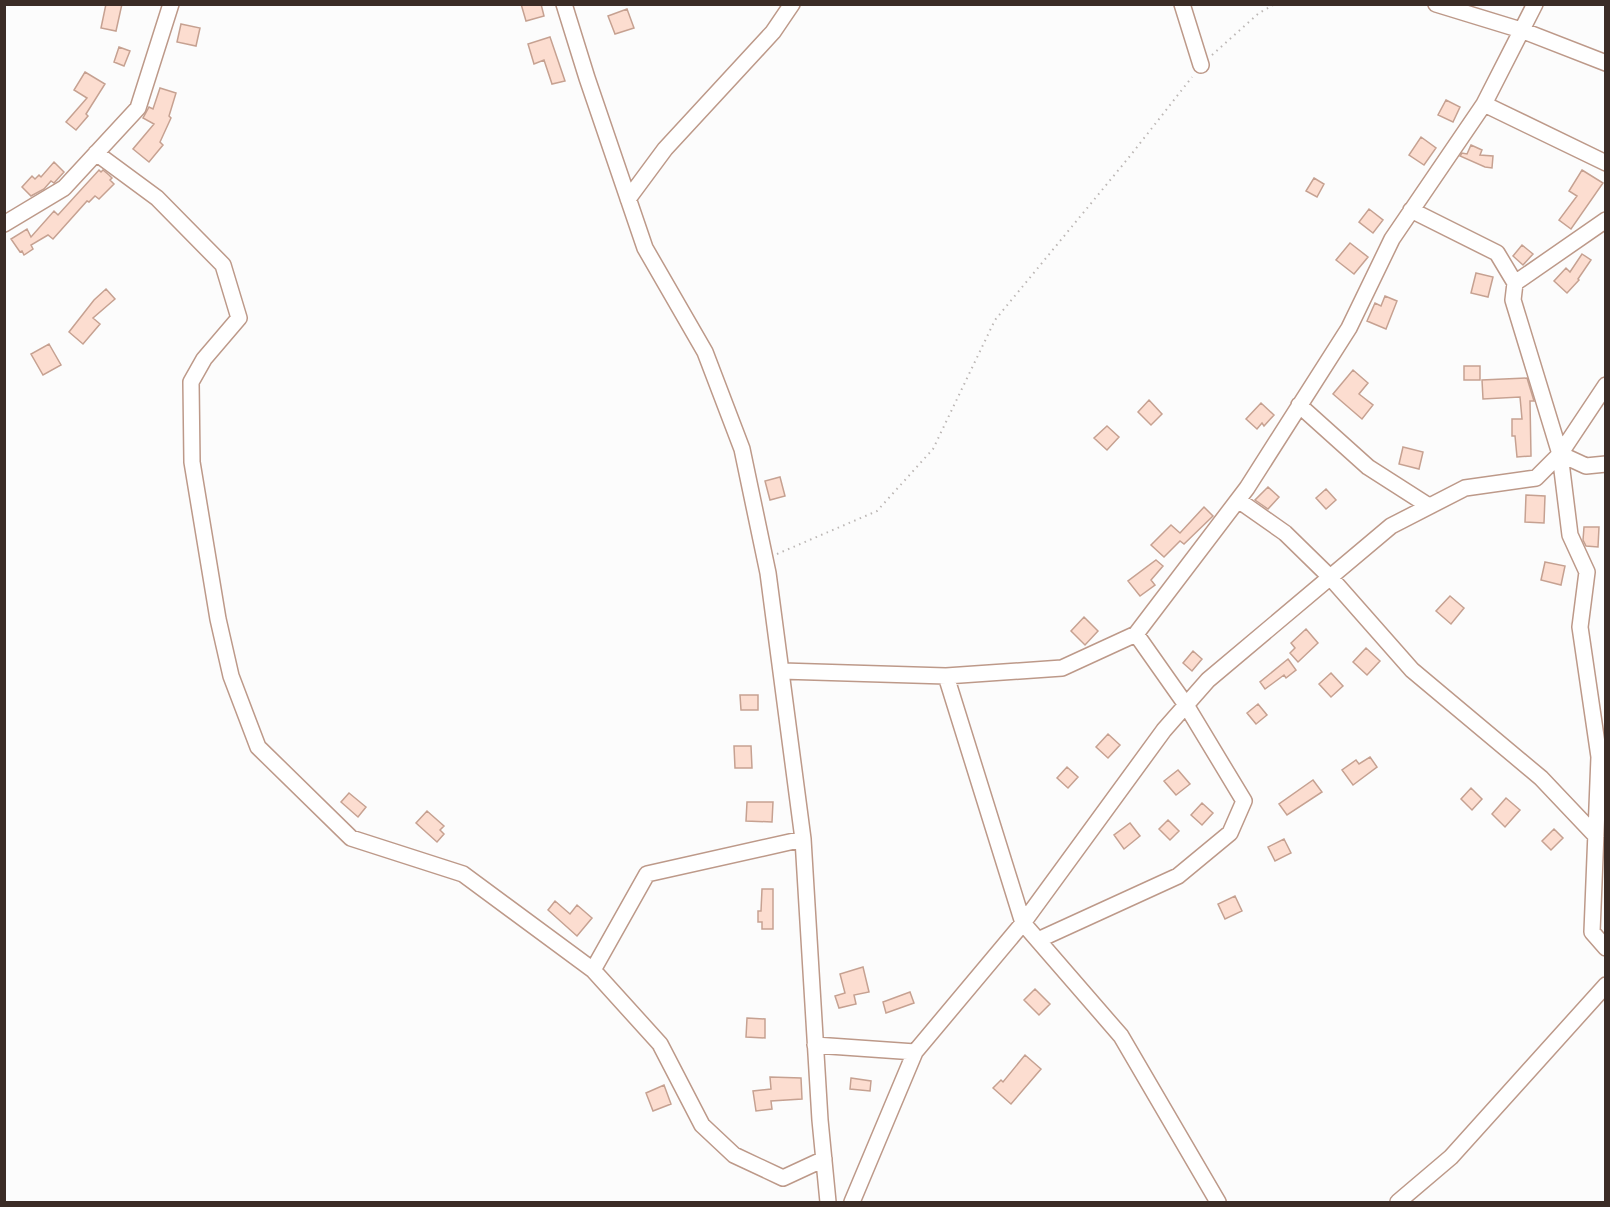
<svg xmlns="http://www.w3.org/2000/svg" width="1610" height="1207" viewBox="0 0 1610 1207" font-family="'Fira Sans Condensed',sans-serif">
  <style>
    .building { fill: #fcddd0; stroke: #c6a191; stroke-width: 1.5 }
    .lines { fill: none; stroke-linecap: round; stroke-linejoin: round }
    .street-casing { stroke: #bd9989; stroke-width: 18 }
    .path { stroke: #bcb7b5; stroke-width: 2; stroke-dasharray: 1.5 4.5; stroke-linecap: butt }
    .street { stroke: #fff; stroke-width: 15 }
  </style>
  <rect width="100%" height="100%" fill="#fcfcfc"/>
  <path class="building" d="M 106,4 L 122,4 L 116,31 L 101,28 Z
    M 521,4 L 541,4 L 544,16 L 526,21 Z
    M 627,9 L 634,28 L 615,34 L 608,16 Z
    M 181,24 L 200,28 L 196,46 L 177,42 Z
    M 550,37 L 565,81 L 552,84 L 544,60 L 534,64 L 528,44 Z
    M 119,47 L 130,51 L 124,66 L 114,62 Z
    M 85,72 L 105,84 L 86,114 L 88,116 L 76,130 L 66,122 L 87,98 L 74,90 Z
    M 160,88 L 176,93 L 169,116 L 171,118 L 160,142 L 163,145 L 149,162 L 133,149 L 154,124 L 143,118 L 149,107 L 153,109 Z
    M 1446,100 L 1460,107 L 1453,122 L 1438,115 Z
    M 1421,137 L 1436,148 L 1424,165 L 1409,155 Z
    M 1471,145 L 1482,150 L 1480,155 L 1493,156 L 1492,168 L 1485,167 L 1460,156 L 1462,153 L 1467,154 Z
    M 54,162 L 64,172 L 54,183 L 51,181 L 44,189 L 31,196 L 22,187 L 32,176 L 35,179 L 39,175 L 41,177 Z
    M 99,170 L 101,172 L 103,170 L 109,175 L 112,178 L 110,180 L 114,184 L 99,199 L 95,196 L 89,202 L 87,201 L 53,239 L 48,235 L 31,245 L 33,249 L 24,255 L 22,251 L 20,252 L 11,239 L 27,229 L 31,237 L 54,211 L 58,215 Z
    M 1582,170 L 1603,183 L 1571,229 L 1559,220 L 1577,196 L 1569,191 Z
    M 1314,178 L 1324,184 L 1317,197 L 1306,191 Z
    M 1369,209 L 1383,220 L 1373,233 L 1359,222 Z
    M 1350,243 L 1368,257 L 1354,274 L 1336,260 Z
    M 1522,245 L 1533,254 L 1523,265 L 1513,256 Z
    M 1582,254 L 1591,260 L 1578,279 L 1579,280 L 1567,293 L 1554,281 L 1566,268 L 1570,272 Z
    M 1476,273 L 1493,277 L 1488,297 L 1471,293 Z
    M 106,289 L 115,299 L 93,318 L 100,324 L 83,344 L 69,332 L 94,300 Z
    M 1385,296 L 1397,301 L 1386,329 L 1367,321 L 1375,303 L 1381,306 Z
    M 49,344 L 61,365 L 43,375 L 31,354 Z
    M 1464,366 L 1480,366 L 1480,380 L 1464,380 Z
    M 1353,370 L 1368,383 L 1359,394 L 1373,405 L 1362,419 L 1333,394 Z
    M 1527,378 L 1534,401 L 1530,401 L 1531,456 L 1517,457 L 1515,436 L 1512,436 L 1512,419 L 1522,419 L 1520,397 L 1483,399 L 1482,380 Z
    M 1149,400 L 1162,414 L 1151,425 L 1138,412 Z
    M 1261,403 L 1274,415 L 1264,426 L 1262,423 L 1257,429 L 1246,419 Z
    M 1107,426 L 1119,437 L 1107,450 L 1094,438 Z
    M 1403,447 L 1423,452 L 1419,469 L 1399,464 Z
    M 780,477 L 785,496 L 770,500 L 765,481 Z
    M 1268,487 L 1279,497 L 1268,509 L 1255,500 Z
    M 1326,489 L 1336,500 L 1326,509 L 1316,498 Z
    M 1526,495 L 1545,496 L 1544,523 L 1525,522 Z
    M 1204,507 L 1213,516 L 1184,544 L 1180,541 L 1164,557 L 1151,545 L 1171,525 L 1180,533 Z
    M 1584,527 L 1599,527 L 1598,547 L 1586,546 L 1583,540 Z
    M 1156,560 L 1163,566 L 1151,580 L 1155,585 L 1140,596 L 1128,581 Z
    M 1545,562 L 1565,566 L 1561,585 L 1541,580 Z
    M 1450,596 L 1464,608 L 1451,624 L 1436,611 Z
    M 1084,617 L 1098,631 L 1085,645 L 1071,631 Z
    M 1306,629 L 1318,643 L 1298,662 L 1290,653 L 1295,648 L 1291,643 Z
    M 1366,648 L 1380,661 L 1367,675 L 1353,662 Z
    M 1193,651 L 1202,659 L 1192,671 L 1183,663 Z
    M 1288,659 L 1296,670 L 1286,678 L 1284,675 L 1265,689 L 1260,682 Z
    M 1331,673 L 1343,686 L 1331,697 L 1319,684 Z
    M 740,695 L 758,695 L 758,710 L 741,710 Z
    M 1258,704 L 1267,715 L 1256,724 L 1247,713 Z
    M 1108,734 L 1120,745 L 1108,758 L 1096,747 Z
    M 734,746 L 751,746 L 752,768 L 735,768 Z
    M 1370,757 L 1377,767 L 1353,785 L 1342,770 L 1356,760 L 1359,764 Z
    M 1067,767 L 1078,777 L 1068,788 L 1057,778 Z
    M 1178,770 L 1190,784 L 1176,795 L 1164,781 Z
    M 1313,780 L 1322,792 L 1287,815 L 1279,804 Z
    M 1471,788 L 1482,799 L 1472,810 L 1461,799 Z
    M 349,793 L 366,807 L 358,817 L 341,802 Z
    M 1506,798 L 1520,810 L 1505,827 L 1492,814 Z
    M 747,802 L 773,802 L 772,822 L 746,821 Z
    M 1202,803 L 1213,813 L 1202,825 L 1191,815 Z
    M 427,811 L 444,826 L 440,830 L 444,834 L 437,842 L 416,823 Z
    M 1168,820 L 1179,831 L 1170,840 L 1159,829 Z
    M 1130,823 L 1140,836 L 1124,849 L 1114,835 Z
    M 1554,829 L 1563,838 L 1551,850 L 1542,841 Z
    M 1284,839 L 1291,853 L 1275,861 L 1268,847 Z
    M 762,889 L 773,889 L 773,929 L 762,929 L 762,922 L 758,922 L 758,911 L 761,911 Z
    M 1235,896 L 1242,911 L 1225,919 L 1218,904 Z
    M 555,901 L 570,914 L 577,905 L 592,918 L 577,936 L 548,910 Z
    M 863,967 L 869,992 L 854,995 L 856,1004 L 839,1008 L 835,996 L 845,993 L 840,974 Z
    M 1035,989 L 1050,1004 L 1039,1015 L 1024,1000 Z
    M 910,992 L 914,1003 L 886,1013 L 883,1002 Z
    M 747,1018 L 765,1019 L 765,1038 L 746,1037 Z
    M 1025,1055 L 1041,1069 L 1011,1104 L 993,1088 L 1001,1080 L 1003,1082 Z
    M 770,1077 L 801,1078 L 802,1099 L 771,1101 L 772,1109 L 756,1111 L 753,1091 L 771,1089 Z
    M 851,1078 L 871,1081 L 870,1091 L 850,1089 Z
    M 664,1085 L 671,1104 L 653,1111 L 646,1093 Z"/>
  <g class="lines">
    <defs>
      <path id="street" d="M 564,4 L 587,78 L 645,248 L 705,352 L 742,449 L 768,573 L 803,839 L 820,1120 L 828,1202
        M 1182,4 L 1201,65
        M 1436,4 L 1521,30 L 1606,63
        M 1484,104 L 1606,163
        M 96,153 L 157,198 L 223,265 L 239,318 L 204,359 L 191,382 L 192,462 L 218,619 L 231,676 L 258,747 L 351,838 L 463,874 L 593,970
        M 628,199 L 665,149 L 773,32 L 792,4
        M 1411,210 L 1497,253 L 1515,283 L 1513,300 L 1560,454 L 1570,535 L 1587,572 L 1580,627 L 1599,757 L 1592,932 L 1606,948
        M 4,224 L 64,188 L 138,108 L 171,4
        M 1515,283 L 1606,220
        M 1299,405 L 1368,467 L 1429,506
        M 1560,454 L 1586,466 L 1606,464
        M 1238,500 L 1285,533 L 1330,577 L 1412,670 L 1541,778 L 1596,836
        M 782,671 L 946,676 L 1062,668 L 1136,634 L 1247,488 L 1349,328 L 1392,239 L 1484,104 L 1535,4
        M 946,676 L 1023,923 L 1121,1036 L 1218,1202
        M 803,839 L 647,874 L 593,970 L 660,1044 L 702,1125 L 734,1155 L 783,1178 L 824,1159
        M 1038,940 L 1178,876 L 1230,833 L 1244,801 L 1186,705 L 1136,634
        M 815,1045 L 915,1052
        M 852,1202 L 915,1052 L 1023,923 L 1164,730 L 1208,680 L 1391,526 L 1465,488 L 1536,478 L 1560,454 L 1606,385
        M 1398,1202 L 1451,1157 L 1606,985"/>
    </defs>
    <use href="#street" class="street-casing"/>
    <path class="path" d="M 1212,55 L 1259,13 L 1275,4
      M 777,554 L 877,511 L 933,449 L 995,320 L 1130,156 L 1192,77"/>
    <use href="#street" class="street"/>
  </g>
  <rect width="1610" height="1207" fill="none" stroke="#3b2c26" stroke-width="12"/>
</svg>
